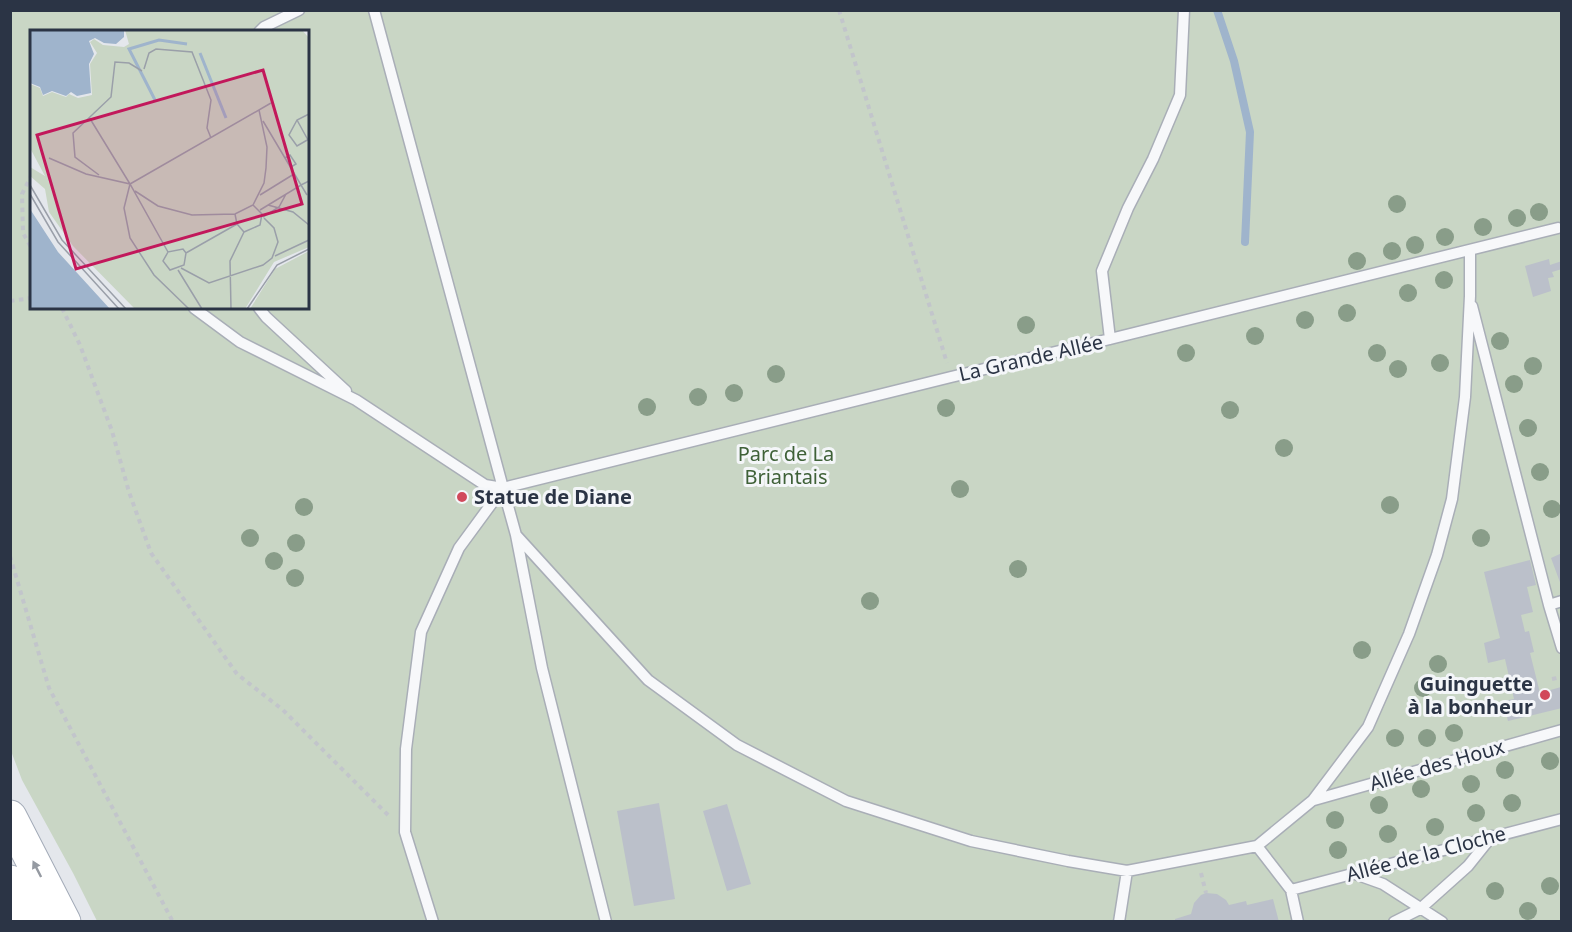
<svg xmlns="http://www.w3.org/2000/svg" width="1572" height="932" viewBox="0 0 1572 932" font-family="'Noto Sans',sans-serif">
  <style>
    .green { fill: #c9d6c5; fill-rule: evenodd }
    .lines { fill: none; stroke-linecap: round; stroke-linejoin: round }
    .stream { stroke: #9fb4cc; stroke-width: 8 }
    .building { fill: #bbc0ca }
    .lane-casing { stroke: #a9aeb7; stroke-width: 13 }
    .primary-casing { stroke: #a3abb8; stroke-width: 35 }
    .path { stroke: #c2c5cb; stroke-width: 4; stroke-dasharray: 4.5 4.5; stroke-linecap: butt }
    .lane { stroke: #f7f8fa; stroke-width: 10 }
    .primary { stroke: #fff; stroke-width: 33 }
    .tree { fill: #899d89 }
    .oneway { fill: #959aa2 }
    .poi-dot { fill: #d1495b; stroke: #f4f6f9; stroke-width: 2 }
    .labels { text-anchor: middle; stroke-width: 6; stroke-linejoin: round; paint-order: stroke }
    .street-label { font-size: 20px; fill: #2b3445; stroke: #f4f6f9 }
    .park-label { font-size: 20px; fill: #3f6138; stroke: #f4f6f9 }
    .poi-label { font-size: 20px; font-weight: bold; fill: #2b3445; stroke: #f4f6f9; text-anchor: start }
    .inset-river { fill: none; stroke: #9fb4cc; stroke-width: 3 }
    .inset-road { fill: none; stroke: #9a9fa9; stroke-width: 1.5 }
    .view { fill: #c2185b; fill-opacity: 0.15; stroke: #c2185b; stroke-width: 3 }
    .inset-edge { fill: none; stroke: #2b3445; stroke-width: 3 }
  </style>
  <rect width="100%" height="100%" fill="#e4e7ec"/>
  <path class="green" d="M 10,11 L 1561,11 L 1561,921 L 97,921 L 73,873 L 22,780 L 11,751 ZM 32,32 L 308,32 L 308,308 L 32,308 Z"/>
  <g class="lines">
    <path class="stream" d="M 1217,10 L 1234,61 L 1250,132 L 1245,242"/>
  </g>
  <path class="building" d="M 1549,259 L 1550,265 L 1562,261 L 1562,269 L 1552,272 L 1554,277 L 1548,278 L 1551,291 L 1533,297 L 1525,266 Z
    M 1562,553 L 1562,585 L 1561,585 L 1551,558 Z
    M 1530,560 L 1536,585 L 1527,587 L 1533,612 L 1521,615 L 1525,632 L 1529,631 L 1534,652 L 1530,653 L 1540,693 L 1561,687 L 1562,708 L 1508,721 L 1503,701 L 1514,699 L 1505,659 L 1488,663 L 1484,643 L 1500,638 L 1484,572 Z
    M 659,803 L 675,899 L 634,906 L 617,811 Z
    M 727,804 L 751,884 L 727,891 L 703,811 Z
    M 1206,893 L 1217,894 L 1226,900 L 1229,905 L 1246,901 L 1247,905 L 1273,899 L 1279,922 L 1175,922 L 1175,919 L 1191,914 L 1194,903 L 1201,895 Z"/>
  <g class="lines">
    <defs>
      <path id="lane" d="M 374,10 L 503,488
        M 259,32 L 264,27 L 299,10
        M 1472,306 L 1549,605 L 1562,648
        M 194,308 L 240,342 L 356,400 L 485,485 L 503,488 L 516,535 L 542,668 L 606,922
        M 259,308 L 266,317 L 346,391
        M 1110,339 L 1102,271 L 1128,208 L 1153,159 L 1180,95 L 1184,10
        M 503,488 L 951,377 L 1110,339 L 1558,228
        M 516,535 L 648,680 L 737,745 L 846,801 L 971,841 L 1068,861 L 1127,871 L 1257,846 L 1313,800 L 1368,727 L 1409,634 L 1437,555 L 1452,499 L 1465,397 L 1470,296 L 1470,251
        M 1549,605 L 1562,601
        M 1314,800 L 1562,730
        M 1257,846 L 1291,890 L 1298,922
        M 1355,874 L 1383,884 L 1442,922
        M 1291,890 L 1562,819
        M 433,922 L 405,832 L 406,749 L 421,632 L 459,548 L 503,488
        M 1119,922 L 1127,871
        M 1394,922 L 1420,909 L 1468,866 L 1492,836"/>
      <path id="primary" d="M 10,817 L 64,922
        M 10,882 L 30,922"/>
    </defs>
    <use href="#lane" class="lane-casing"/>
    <use href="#primary" class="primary-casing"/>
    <path class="path" d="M 839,10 L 947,363
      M 32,174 L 22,194 L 23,233 L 32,249
      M 10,301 L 32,298
      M 62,308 L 80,345 L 112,431 L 129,492 L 151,553 L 237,674 L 283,710 L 388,815
      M 10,556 L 49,688 L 173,922
      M 1552,679 L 1562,677
      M 1201,873 L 1206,893"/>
    <use href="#lane" class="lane"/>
    <use href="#primary" class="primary"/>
  </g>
  <g class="tree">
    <circle cx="1397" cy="204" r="9"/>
    <circle cx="1539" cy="212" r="9"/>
    <circle cx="1517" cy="218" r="9"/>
    <circle cx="1483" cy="227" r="9"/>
    <circle cx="1445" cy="237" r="9"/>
    <circle cx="1415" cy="245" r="9"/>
    <circle cx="1392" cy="251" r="9"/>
    <circle cx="1357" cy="261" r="9"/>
    <circle cx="1444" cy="280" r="9"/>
    <circle cx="1408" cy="293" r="9"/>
    <circle cx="1347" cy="313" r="9"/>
    <circle cx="1305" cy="320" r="9"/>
    <circle cx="1026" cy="325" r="9"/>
    <circle cx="1255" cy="336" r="9"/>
    <circle cx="1500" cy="341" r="9"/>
    <circle cx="1186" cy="353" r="9"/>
    <circle cx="1377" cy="353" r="9"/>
    <circle cx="1440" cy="363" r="9"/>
    <circle cx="1533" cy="366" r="9"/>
    <circle cx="1398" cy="369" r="9"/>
    <circle cx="776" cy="374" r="9"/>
    <circle cx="1514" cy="384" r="9"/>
    <circle cx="734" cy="393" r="9"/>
    <circle cx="698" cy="397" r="9"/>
    <circle cx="647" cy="407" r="9"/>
    <circle cx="946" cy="408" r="9"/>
    <circle cx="1230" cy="410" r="9"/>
    <circle cx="1528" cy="428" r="9"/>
    <circle cx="1284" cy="448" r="9"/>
    <circle cx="1540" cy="472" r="9"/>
    <circle cx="960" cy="489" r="9"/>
    <circle cx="1390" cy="505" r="9"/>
    <circle cx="304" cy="507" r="9"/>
    <circle cx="1552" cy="509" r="9"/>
    <circle cx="250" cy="538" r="9"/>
    <circle cx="1481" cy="538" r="9"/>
    <circle cx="296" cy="543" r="9"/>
    <circle cx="274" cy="561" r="9"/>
    <circle cx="1018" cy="569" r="9"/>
    <circle cx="295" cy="578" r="9"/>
    <circle cx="870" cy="601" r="9"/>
    <circle cx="1362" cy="650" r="9"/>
    <circle cx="1438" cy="664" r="9"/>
    <circle cx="1423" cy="688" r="9"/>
    <circle cx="1454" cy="733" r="9"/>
    <circle cx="1395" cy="738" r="9"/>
    <circle cx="1427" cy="738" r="9"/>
    <circle cx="1550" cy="761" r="9"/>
    <circle cx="1505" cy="770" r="9"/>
    <circle cx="1471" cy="784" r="9"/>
    <circle cx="1421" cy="789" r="9"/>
    <circle cx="1512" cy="803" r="9"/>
    <circle cx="1379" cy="805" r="9"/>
    <circle cx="1476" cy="813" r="9"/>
    <circle cx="1335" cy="820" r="9"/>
    <circle cx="1435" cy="827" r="9"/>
    <circle cx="1388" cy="834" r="9"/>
    <circle cx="1338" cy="850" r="9"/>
    <circle cx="1550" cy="886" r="9"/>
    <circle cx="1495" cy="891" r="9"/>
    <circle cx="1528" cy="911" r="9"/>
  </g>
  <defs><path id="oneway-solid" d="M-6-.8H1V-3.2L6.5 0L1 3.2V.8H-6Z" transform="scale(1.5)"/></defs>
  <use class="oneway" href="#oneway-solid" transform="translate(37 869) rotate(-117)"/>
  <g class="poi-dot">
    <circle cx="462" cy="497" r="6"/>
    <circle cx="1545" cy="695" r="6"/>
  </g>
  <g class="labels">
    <g class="street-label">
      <text transform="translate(1031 358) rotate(-13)" y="7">La Grande Allée</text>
      <text transform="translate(1437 765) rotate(-16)" y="7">Allée des Houx</text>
      <text transform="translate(1426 854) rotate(-15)" y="7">Allée de la Cloche</text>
    </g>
    <g class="park-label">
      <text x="786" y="461">Parc de La<tspan x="786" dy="23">Briantais</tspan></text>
    </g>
    <g class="poi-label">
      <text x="474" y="504">Statue de Diane</text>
      <text x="1533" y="691" text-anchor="end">Guinguette<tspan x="1533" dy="23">à la bonheur</tspan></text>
    </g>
  </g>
  <g transform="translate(30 30)">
    <rect width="279" height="279" fill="#e4e7ec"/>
    <path d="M 95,0 L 272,0 L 279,8 L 279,217 L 244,232 L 215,279 L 105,279 L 43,216 L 19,182 L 15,159 L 0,146 L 0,137 L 15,146 L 0,118 L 0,54 L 10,58 L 13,66 L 22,62 L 36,67 L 39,64 L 48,68 L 62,65 L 60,34 L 67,23 L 60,12 L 64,9 L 73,15 L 94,17 L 99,14 ZM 279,221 L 279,279 L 220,279 L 245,239 Z" fill="#c9d6c5"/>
    <path d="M 0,0 L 94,0 L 94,7 L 86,14 L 74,13 L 65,8 L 59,11 L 64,24 L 59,34 L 61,63 L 47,66 L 41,62 L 36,66 L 22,61 L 13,65 L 10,57 L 0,53 ZM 0,179 L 28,222 L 80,279 L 0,279 Z" fill="#9fb4cc"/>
    <path class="inset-river" d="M 170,23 L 196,88M 125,70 L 99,19 L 129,10 L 157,14"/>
    <path class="inset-road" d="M 114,39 L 119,23 L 126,19 L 162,22 L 181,70 L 177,98 L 181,108M 279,84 L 267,90 L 259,105 L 267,116 L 279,109M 59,87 L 100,154M 267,90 L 278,110M 233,91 L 271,155 L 279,151M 19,128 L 56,144 L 100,154 L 138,222 L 153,219 L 156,223 L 207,194 L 205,184M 255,128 L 260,125 L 266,134 L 261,137M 69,145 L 45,127 L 43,103 L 81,67 L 85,32 L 99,33 L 112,41M 100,154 L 241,73M 100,154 L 94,178 L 100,208 L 124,245 L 159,279M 0,155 L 32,210 L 96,279M 105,161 L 128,176 L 162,185 L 205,184 L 223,175 L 234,153 L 236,138 L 237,117 L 229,80M 0,164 L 28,212 L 89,279M 230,165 L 264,144M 238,175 L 263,182 L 279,195M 230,180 L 271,155 L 277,165M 233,187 L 249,177 L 256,164M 207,194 L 214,202 L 230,195 L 232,184 L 223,175M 138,222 L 133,231 L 140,240 L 154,235 L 156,223M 245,226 L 279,210M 151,238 L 179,253 L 233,235 L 242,228 L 248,212 L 244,198 L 234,188M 148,240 L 172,279M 201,279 L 200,231 L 214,202M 217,279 L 247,235 L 279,219"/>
    <path class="view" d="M 233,40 L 272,174 L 46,239 L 7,105 Z"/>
    <rect width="279" height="279" class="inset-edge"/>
  </g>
  <rect width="1572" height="932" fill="none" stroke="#2b3445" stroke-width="24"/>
</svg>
